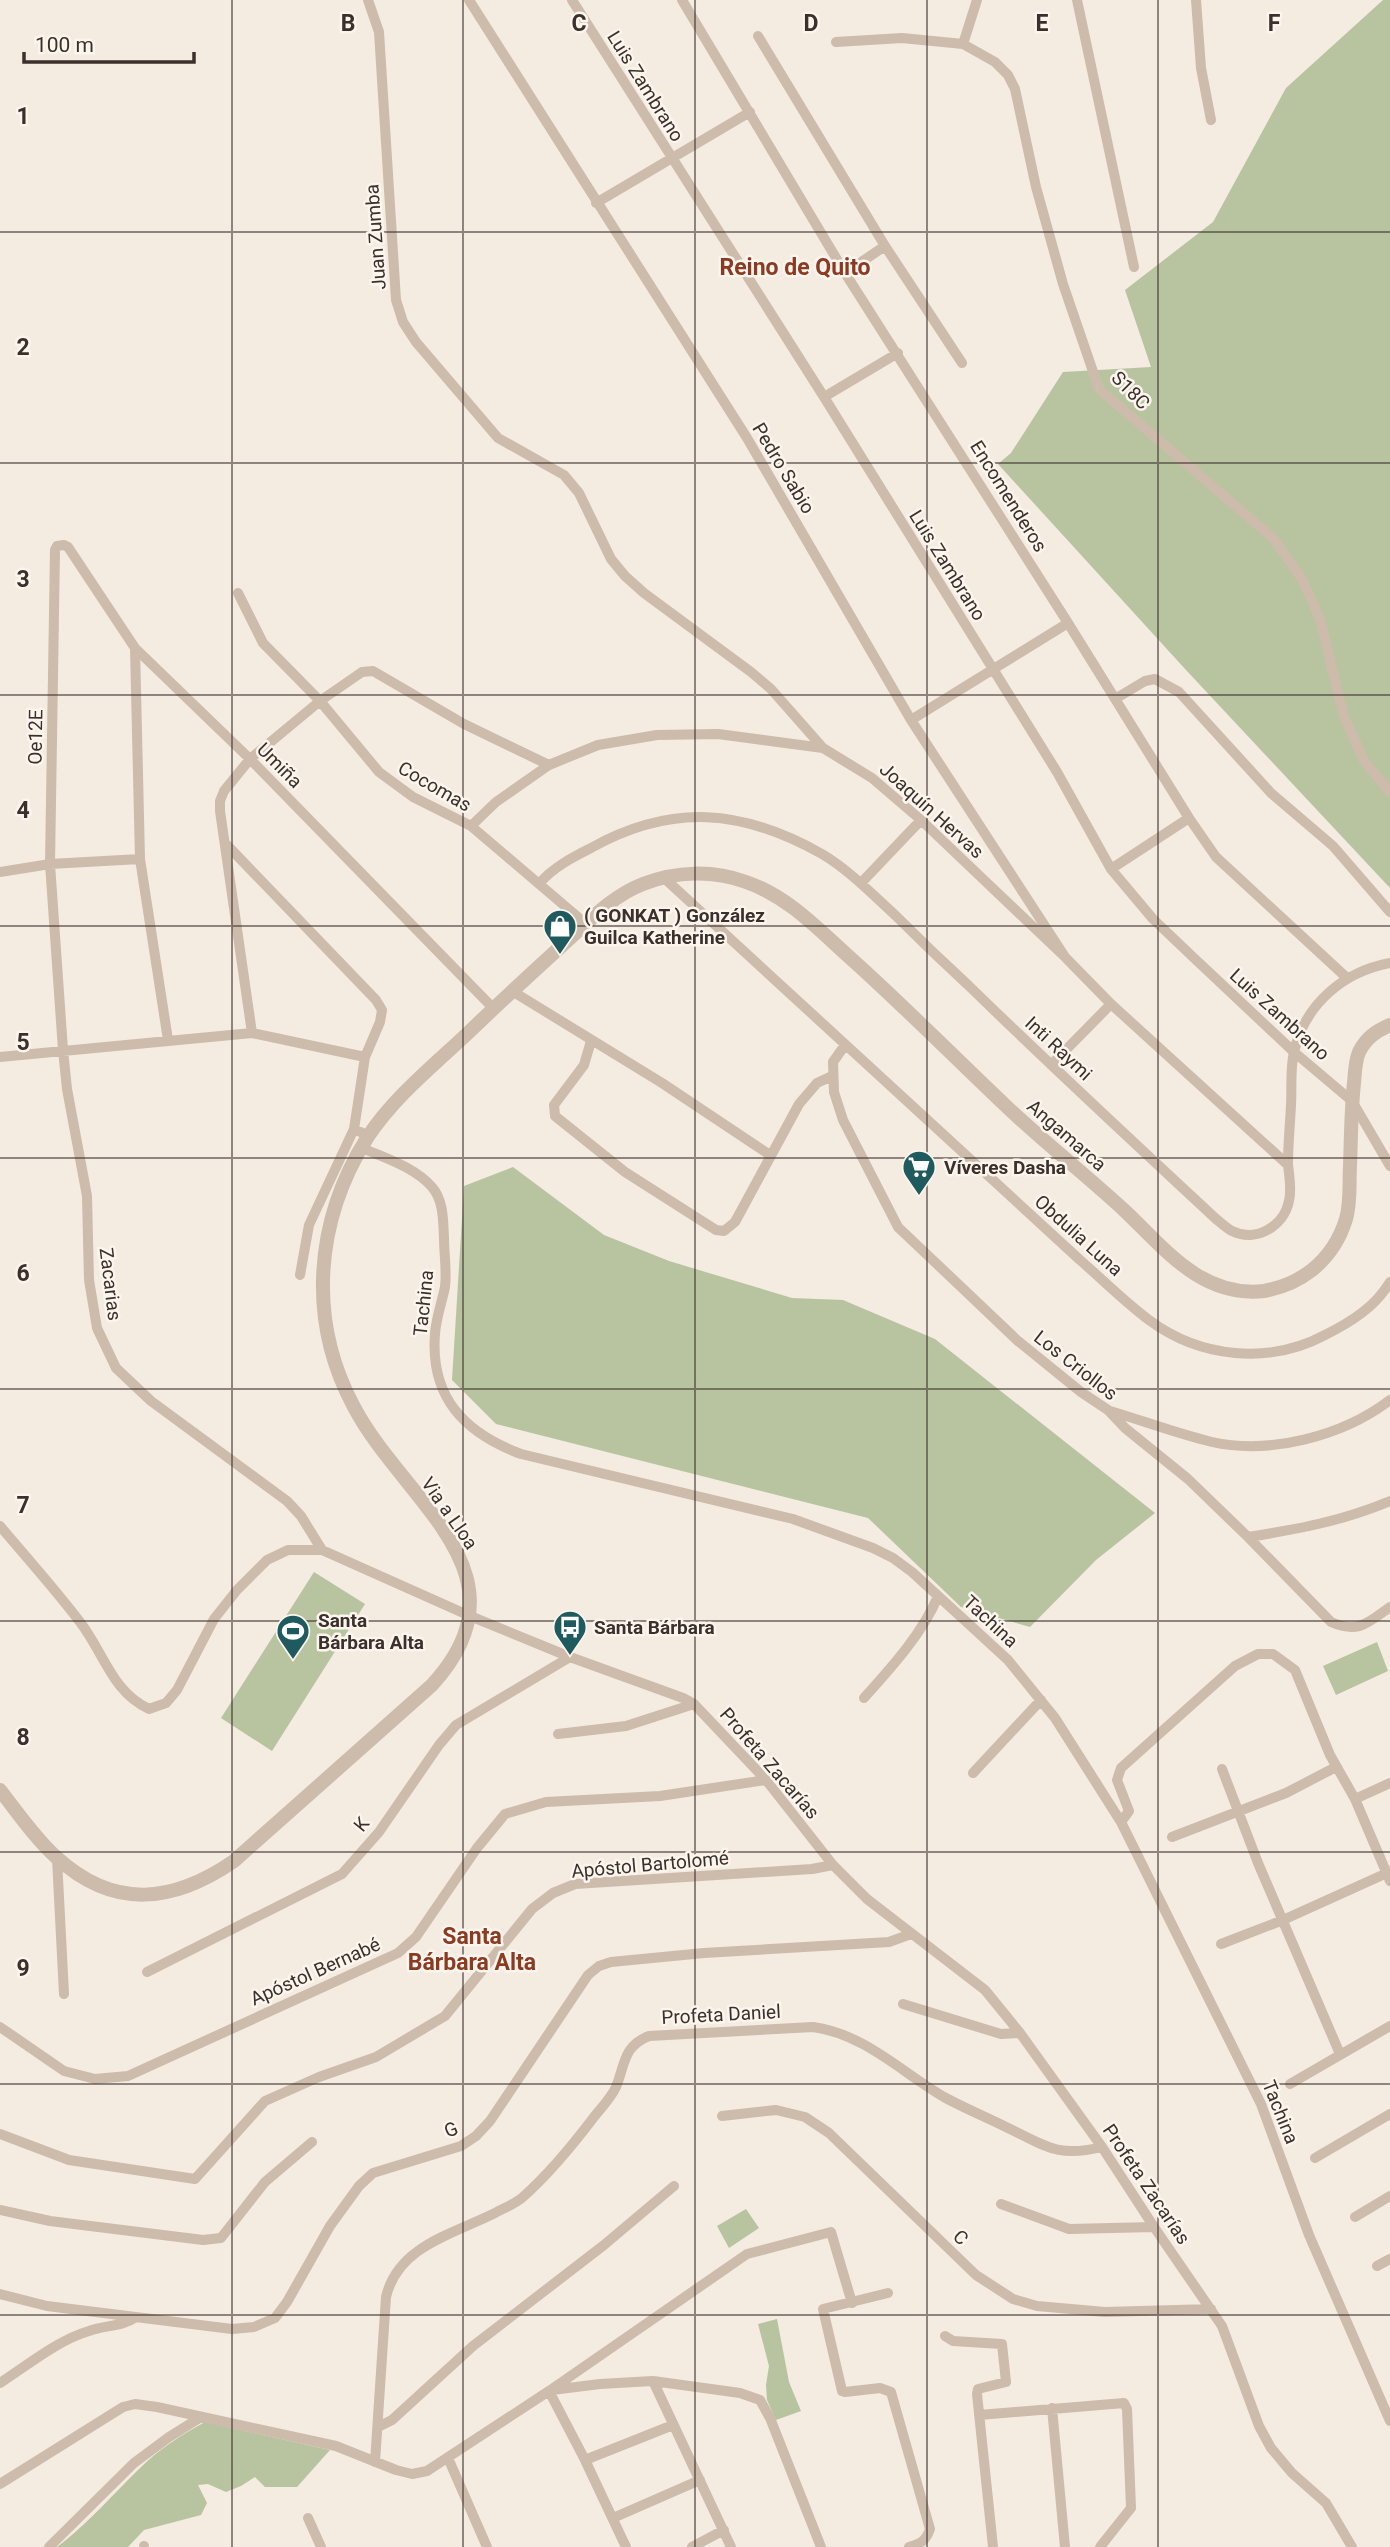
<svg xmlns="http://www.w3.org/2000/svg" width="1390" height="2547" viewBox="0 0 1390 2547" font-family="Roboto,sans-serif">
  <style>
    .green { fill: #b8c4a0 }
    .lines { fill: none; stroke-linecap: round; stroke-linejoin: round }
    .minor { stroke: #cdbbac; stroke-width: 10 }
    .tertiary { stroke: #cdbbac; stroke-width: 14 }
    .grid { fill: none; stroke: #3b302b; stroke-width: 2; stroke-opacity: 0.55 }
    .labels { text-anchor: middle; stroke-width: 5; stroke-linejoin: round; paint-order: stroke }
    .street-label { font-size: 19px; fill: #3b302b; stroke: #fbf5ee }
    .poi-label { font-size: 19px; font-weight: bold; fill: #3b302b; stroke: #fbf5ee; text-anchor: start }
    .quarter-label { font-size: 23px; font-weight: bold; fill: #8c3b22; stroke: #fbf5ee }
    .grid-label { font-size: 23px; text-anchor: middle; font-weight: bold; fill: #3b302b; stroke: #fbf5ee; stroke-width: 5; stroke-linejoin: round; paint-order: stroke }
  </style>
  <rect width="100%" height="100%" fill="#f4ebe1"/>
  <path class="green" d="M 1383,0 L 1390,0 L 1390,888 L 1186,670 L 998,464 L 1011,453 L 1063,372 L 1151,367 L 1125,290 L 1213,222 L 1286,88 Z
    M 513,1167 L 604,1235 L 669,1261 L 792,1298 L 843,1300 L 935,1339 L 1155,1513 L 1096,1560 L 1030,1627 L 961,1607 L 868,1518 L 496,1424 L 452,1380 L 464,1186 Z
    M 314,1572 L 365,1604 L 272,1751 L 221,1718 Z
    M 1377,1642 L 1388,1671 L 1336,1695 L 1323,1666 Z
    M 746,2209 L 759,2228 L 729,2248 L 717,2226 Z
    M 777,2319 L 789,2382 L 801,2411 L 776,2420 L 767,2400 L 766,2385 L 769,2366 L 758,2324 Z
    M 205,2422 L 330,2450 L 297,2487 L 265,2487 L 255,2477 L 241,2486 L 226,2492 L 208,2484 L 198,2485 L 207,2503 L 201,2515 L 144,2530 L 128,2547 L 57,2547 C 88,2524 111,2496 139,2469 C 159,2449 181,2435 205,2422 Z"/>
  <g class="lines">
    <path class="minor" d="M 368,0 L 379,32 L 396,300 L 403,322 L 416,342 L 498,438 L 564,475 L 579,493 L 611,559 L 625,576 L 644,593 L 751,672 L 771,689 L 823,748
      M 469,0 L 747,438 L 911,720 L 1065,957
      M 572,0 L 824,397 L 1057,772 L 1111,869 L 1153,919 L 1194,958 L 1294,1052 L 1352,1101 L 1390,1166
      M 682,0 L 845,273 L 1068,623 L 1189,818 L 1216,857 L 1347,978
      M 1077,0 L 1134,267
      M 1196,0 L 1201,68 L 1211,120
      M 758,36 L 885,246 L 962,363
      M 836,42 L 902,38 L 963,44 L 995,62 L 1008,75 L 1015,89 L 1036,187 L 1063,284 L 1099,389 L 1273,538 L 1302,579 L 1320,619 L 1343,714 L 1364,761 L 1390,792
      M 963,44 L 977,0
      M 596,203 L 750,112
      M 845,273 L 885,246
      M 824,397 L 898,353
      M 238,593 L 263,643 L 320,701 L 379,772 L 413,797 L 471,826 L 586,924
      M 135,648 L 140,859 L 168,1040
      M 1115,699 L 1145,681 L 1155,679 L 1179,692 L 1271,793 L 1333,846 L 1390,912
      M 911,720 L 1068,623
      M 471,826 L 496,802 L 549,765 L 598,745 L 657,735 L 718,734 L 823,748 L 872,778 L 921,820 L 1065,957 L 1111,1004 L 1288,1165
      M 1111,869 L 1189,818
      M 0,872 L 50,864 L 140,859
      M 663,877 L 1080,1260 C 1103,1280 1125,1302 1149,1320 C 1200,1358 1269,1365 1325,1335 C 1351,1322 1375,1307 1390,1282
      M 861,883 L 921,820
      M 539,884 C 552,868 573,857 591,848 C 672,803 742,809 822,854 C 849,870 872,894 895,915 C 919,939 943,962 968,985 C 1049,1064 1132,1141 1215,1218 C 1220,1222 1226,1228 1232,1231 C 1256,1243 1284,1226 1289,1201 C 1292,1188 1289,1176 1288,1164 C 1288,1144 1290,1125 1291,1105 C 1292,1088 1290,1068 1294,1052 C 1305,1004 1343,972 1390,963
      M 512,991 L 662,1083 L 770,1155
      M 252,1033 L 220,811 L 220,801 L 224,791 L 250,759 L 320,701 L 362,672 L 373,671 L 464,724 L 549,765
      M 591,1041 L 584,1065 L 554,1105 L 555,1116 L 625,1172 L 716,1230 L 724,1231 L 735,1222 L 799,1104 L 817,1083 L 832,1076
      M 845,1045 L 833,1062 L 834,1092 L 843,1120 L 898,1227 L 1018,1341 L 1081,1392 L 1108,1410 L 1125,1428 L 1188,1479 L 1248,1537 L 1331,1622 C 1358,1634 1368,1623 1390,1607
      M 0,1057 L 252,1033 L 365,1057 L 380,1022 L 382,1010 L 376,1000 L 225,843
      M 1051,1065 L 1111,1004
      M 354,1129 L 365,1057
      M 362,1148 C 387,1159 414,1167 432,1187 C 444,1201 443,1221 444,1238 C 444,1254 447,1271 445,1287 C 442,1302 436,1318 435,1334 C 430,1398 465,1433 521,1454 L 793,1519 L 873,1548 L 893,1558 L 912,1572 L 1008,1660 L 1055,1718 L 1121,1822 L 1261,2104 L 1309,2235 L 1390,2421
      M 300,1275 L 309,1225 L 354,1129 L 369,1136
      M 1110,1411 C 1144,1421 1178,1434 1212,1442 C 1270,1455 1343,1436 1390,1400
      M 0,1526 C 27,1558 55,1589 80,1622 C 104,1653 112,1692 149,1709 L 166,1703 L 177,1690 L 214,1619 L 237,1590 L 267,1560 L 288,1550 L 322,1550 L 470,1616 L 570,1657 L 683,1698 L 694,1704 L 766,1780 L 833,1865 L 867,1899 L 985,1990 L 1020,2033 L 1102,2147 L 1154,2227 L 1222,2326 L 1259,2426 L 1271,2448 L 1292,2473 L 1326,2503 L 1352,2547
      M 1248,1537 C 1299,1529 1342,1521 1390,1501
      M 322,1550 L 301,1516 L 287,1501 L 151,1401 L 116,1368 L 97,1328 L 89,1280 L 87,1196 L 67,1089 L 63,1050 L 50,864 L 55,550 L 57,546 L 64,545 L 68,547 L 135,648 L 250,759 L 494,1009
      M 864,1698 C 891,1668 923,1633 938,1596
      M 558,1734 L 626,1726 L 694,1704
      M 1222,1769 L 1258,1863 L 1340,2054
      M 973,1773 L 1041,1700
      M 1355,1799 L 1390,1783
      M 1121,1822 L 1129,1811 L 1117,1780 L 1121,1768 L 1235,1666 L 1258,1654 L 1273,1654 L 1295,1670 L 1330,1755 L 1355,1799 L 1390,1881
      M 1172,1837 L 1286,1793 L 1336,1767
      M 57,1859 L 64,1994
      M 1221,1944 L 1283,1920 L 1387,1873
      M 147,1972 L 342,1874 L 379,1832 L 439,1745 L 456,1725 L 570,1657
      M 903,2004 L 1001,2034 L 1020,2033
      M 0,2027 L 64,2071 L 95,2079 L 128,2076 L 398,1953 L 416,1937 L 477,1848 L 505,1814 L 546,1802 L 660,1796 L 766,1780
      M 1290,2084 L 1390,2026
      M 722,2116 L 776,2110 L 805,2117 L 829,2133 L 976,2275 L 1013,2299 L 1037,2306 L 1105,2312 L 1211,2309
      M 0,2134 L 69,2160 L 195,2179 L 265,2101 L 319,2077 L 376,2057 L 445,2016 L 532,1909 L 553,1893 L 575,1884 L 812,1869 L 833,1865
      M 1315,2158 L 1390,2114
      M 1001,2204 L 1069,2229 L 1154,2227
      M 0,2210 L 50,2221 L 203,2240 L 221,2238 L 265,2182 L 312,2142
      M 1355,2217 L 1390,2196
      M 1377,2266 L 1390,2259
      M 888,2293 L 823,2309 L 842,2391 L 845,2392 L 880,2388 L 891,2392 L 930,2529 C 926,2541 920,2544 909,2547
      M 0,2294 L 47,2306 L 232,2329 L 254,2327 L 275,2318 L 287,2302 L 330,2226 L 359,2186 L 373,2173 L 461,2146 L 476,2136 L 490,2121 L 588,1975 L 599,1966 L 611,1962 L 704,1953 L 889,1942 L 911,1934
      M 945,2336 L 953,2341 L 1002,2344 L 1006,2382 L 978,2389 L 977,2394 L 993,2547
      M 653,2381 L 731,2547
      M 0,2383 C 28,2365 58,2340 89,2331 C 106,2325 121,2327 136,2317
      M 552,2390 L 600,2384 L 653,2381 L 740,2393 L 760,2400 L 770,2418 L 821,2547
      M 549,2391 L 585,2460 L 626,2547
      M 1052,2408 L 1065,2547
      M 979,2415 L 1124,2403 L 1127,2409 L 1131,2508 L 1100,2547
      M 378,2427 L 392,2420 L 473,2346 L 604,2245 L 674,2186
      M 448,2458 L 487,2547
      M 585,2460 L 673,2425
      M 375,2462 L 386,2297 C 398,2246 453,2234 495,2213 C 504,2208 515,2204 523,2197 C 550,2173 572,2146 594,2117 C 601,2108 611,2098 616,2087 C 625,2065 623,2046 649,2036 L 813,2027 C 864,2034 900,2071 944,2097 C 964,2108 986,2117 1006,2127 C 1046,2146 1057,2158 1102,2147
      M 0,2484 L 123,2407 L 135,2404 L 157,2407 L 336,2446 L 396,2470 L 412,2474 L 427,2471 L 549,2391 L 747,2254 L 831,2232 L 852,2303
      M 308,2518 L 321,2547
      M 613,2518 L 700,2480
      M 49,2547 L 134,2463 L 169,2437 L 201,2417
      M 144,2547 L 144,2546
      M 692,2547 L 724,2530"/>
    <path class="tertiary" d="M 0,1790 C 18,1813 35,1838 56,1857 C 114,1910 173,1903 234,1861 L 432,1685 C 534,1574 404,1502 354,1407 C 307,1320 315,1221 367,1138 C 394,1097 433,1066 468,1033 C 501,1001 535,970 568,940 C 591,919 614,895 643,884 C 676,871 713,870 746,882 C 787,896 816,927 847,955 C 902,1004 953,1056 1007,1107 C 1045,1143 1086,1175 1125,1211 C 1165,1249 1202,1298 1264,1291 C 1281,1288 1298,1281 1312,1270 C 1328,1257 1340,1239 1346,1219 C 1351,1202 1349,1184 1350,1166 C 1351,1139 1351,1111 1354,1083 C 1355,1072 1355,1062 1359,1052 C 1366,1038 1376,1031 1390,1025"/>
  </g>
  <path class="grid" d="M 232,0 L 232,2547M 463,0 L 463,2547M 695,0 L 695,2547M 927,0 L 927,2547M 1158,0 L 1158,2547M 0,232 L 1390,232M 0,463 L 1390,463M 0,695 L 1390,695M 0,926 L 1390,926M 0,1158 L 1390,1158M 0,1389 L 1390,1389M 0,1621 L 1390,1621M 0,1852 L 1390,1852M 0,2084 L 1390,2084M 0,2315 L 1390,2315"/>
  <defs>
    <symbol id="shop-pin" viewBox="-11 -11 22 30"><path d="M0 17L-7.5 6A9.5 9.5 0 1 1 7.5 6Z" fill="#1f5a5e" stroke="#fbf5ee"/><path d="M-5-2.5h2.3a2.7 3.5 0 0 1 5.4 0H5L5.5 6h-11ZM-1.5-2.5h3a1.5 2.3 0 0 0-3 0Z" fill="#fff"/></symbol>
    <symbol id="supermarket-pin" viewBox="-11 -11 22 30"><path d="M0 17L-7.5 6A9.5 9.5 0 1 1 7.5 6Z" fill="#1f5a5e" stroke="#fbf5ee"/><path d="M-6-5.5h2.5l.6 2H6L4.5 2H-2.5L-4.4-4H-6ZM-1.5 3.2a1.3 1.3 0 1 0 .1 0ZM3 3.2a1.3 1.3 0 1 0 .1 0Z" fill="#fff"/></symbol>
    <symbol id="bus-pin" viewBox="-11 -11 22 30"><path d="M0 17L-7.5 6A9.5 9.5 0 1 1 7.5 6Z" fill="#1f5a5e" stroke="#fbf5ee"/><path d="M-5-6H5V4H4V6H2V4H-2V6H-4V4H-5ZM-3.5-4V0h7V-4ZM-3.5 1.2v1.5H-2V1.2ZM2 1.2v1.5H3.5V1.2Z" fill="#fff"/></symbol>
    <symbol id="stadium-pin" viewBox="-11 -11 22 30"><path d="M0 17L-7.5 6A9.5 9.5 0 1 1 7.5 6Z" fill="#1f5a5e" stroke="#fbf5ee"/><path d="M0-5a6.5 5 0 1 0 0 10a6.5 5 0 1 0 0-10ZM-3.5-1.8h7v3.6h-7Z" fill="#fff"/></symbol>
  </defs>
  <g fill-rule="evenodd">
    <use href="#shop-pin" x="541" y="907" width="38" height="52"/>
    <use href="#supermarket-pin" x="900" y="1148" width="38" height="52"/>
    <use href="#bus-pin" x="551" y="1608" width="38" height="52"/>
    <use href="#stadium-pin" x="274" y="1612" width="38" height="52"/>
  </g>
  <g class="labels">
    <g class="street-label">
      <text transform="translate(646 86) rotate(58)" y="7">Luis Zambrano</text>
      <text transform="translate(375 237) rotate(-94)" y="7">Juan Zumba</text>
      <text transform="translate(1131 390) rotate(45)" y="7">S18C</text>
      <text transform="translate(784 468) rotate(59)" y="7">Pedro Sabio</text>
      <text transform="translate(1009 496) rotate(58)" y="7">Encomenderos</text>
      <text transform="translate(948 565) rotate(58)" y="7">Luis Zambrano</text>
      <text transform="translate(35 737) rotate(-89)" y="7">Oe12E</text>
      <text transform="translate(280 765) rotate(45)" y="7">Umiña</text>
      <text transform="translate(435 786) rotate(30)" y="7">Cocomas</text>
      <text transform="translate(932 810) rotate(42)" y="7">Joaquín Hervas</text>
      <text transform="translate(1280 1014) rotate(42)" y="7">Luis Zambrano</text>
      <text transform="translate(1059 1048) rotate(43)" y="7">Inti Raymi</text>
      <text transform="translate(1067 1135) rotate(41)" y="7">Angamarca</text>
      <text transform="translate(1079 1235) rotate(42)" y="7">Obdulia Luna</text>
      <text transform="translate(111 1284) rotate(83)" y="7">Zacarias</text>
      <text transform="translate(423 1303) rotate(-84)" y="7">Tachina</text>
      <text transform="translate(1076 1365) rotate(38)" y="7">Los Criollos</text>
      <text transform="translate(450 1513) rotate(55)" y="7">Via a Lloa</text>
      <text transform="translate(991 1621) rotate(43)" y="7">Tachina</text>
      <text transform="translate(770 1763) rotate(49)" y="7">Profeta Zacarías</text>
      <text transform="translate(361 1824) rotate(-51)" y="7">K</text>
      <text transform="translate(650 1864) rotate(-5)" y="7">Apóstol Bartolomé</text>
      <text transform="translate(315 1971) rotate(-24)" y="7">Apóstol Bernabé</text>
      <text transform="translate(721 2014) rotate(-3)" y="7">Profeta Daniel</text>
      <text transform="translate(1281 2112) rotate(68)" y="7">Tachina</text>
      <text transform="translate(451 2129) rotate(-22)" y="7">G</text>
      <text transform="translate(1147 2184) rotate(56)" y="7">Profeta Zacarías</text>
      <text transform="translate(961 2237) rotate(44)" y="7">C</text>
    </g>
    <g class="poi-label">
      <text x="584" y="922">( GONKAT ) González<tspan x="584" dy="22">Guilca Katherine</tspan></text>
      <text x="944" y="1174">Víveres Dasha</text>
      <text x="318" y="1627">Santa<tspan x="318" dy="22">Bárbara Alta</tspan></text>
      <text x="594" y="1634">Santa Bárbara</text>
    </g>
    <g class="quarter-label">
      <text x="795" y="275">Reino de Quito</text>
      <text x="472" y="1944">Santa<tspan x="472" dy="26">Bárbara Alta</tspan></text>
    </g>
  </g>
  <g class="grid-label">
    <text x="348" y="31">B</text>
    <text x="579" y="31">C</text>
    <text x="811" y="31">D</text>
    <text x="1042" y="31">E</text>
    <text x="1274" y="31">F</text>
    <text x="23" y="124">1</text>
    <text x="23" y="355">2</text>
    <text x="23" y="587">3</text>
    <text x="23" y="818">4</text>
    <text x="23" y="1050">5</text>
    <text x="23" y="1281">6</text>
    <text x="23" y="1513">7</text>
    <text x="23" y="1745">8</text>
    <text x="23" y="1976">9</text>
  </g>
  <path d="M24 52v10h170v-10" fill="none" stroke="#3b302b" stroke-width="3.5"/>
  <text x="35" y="52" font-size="21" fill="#3b302b" stroke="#fbf5ee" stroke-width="5" paint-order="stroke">100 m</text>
</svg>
